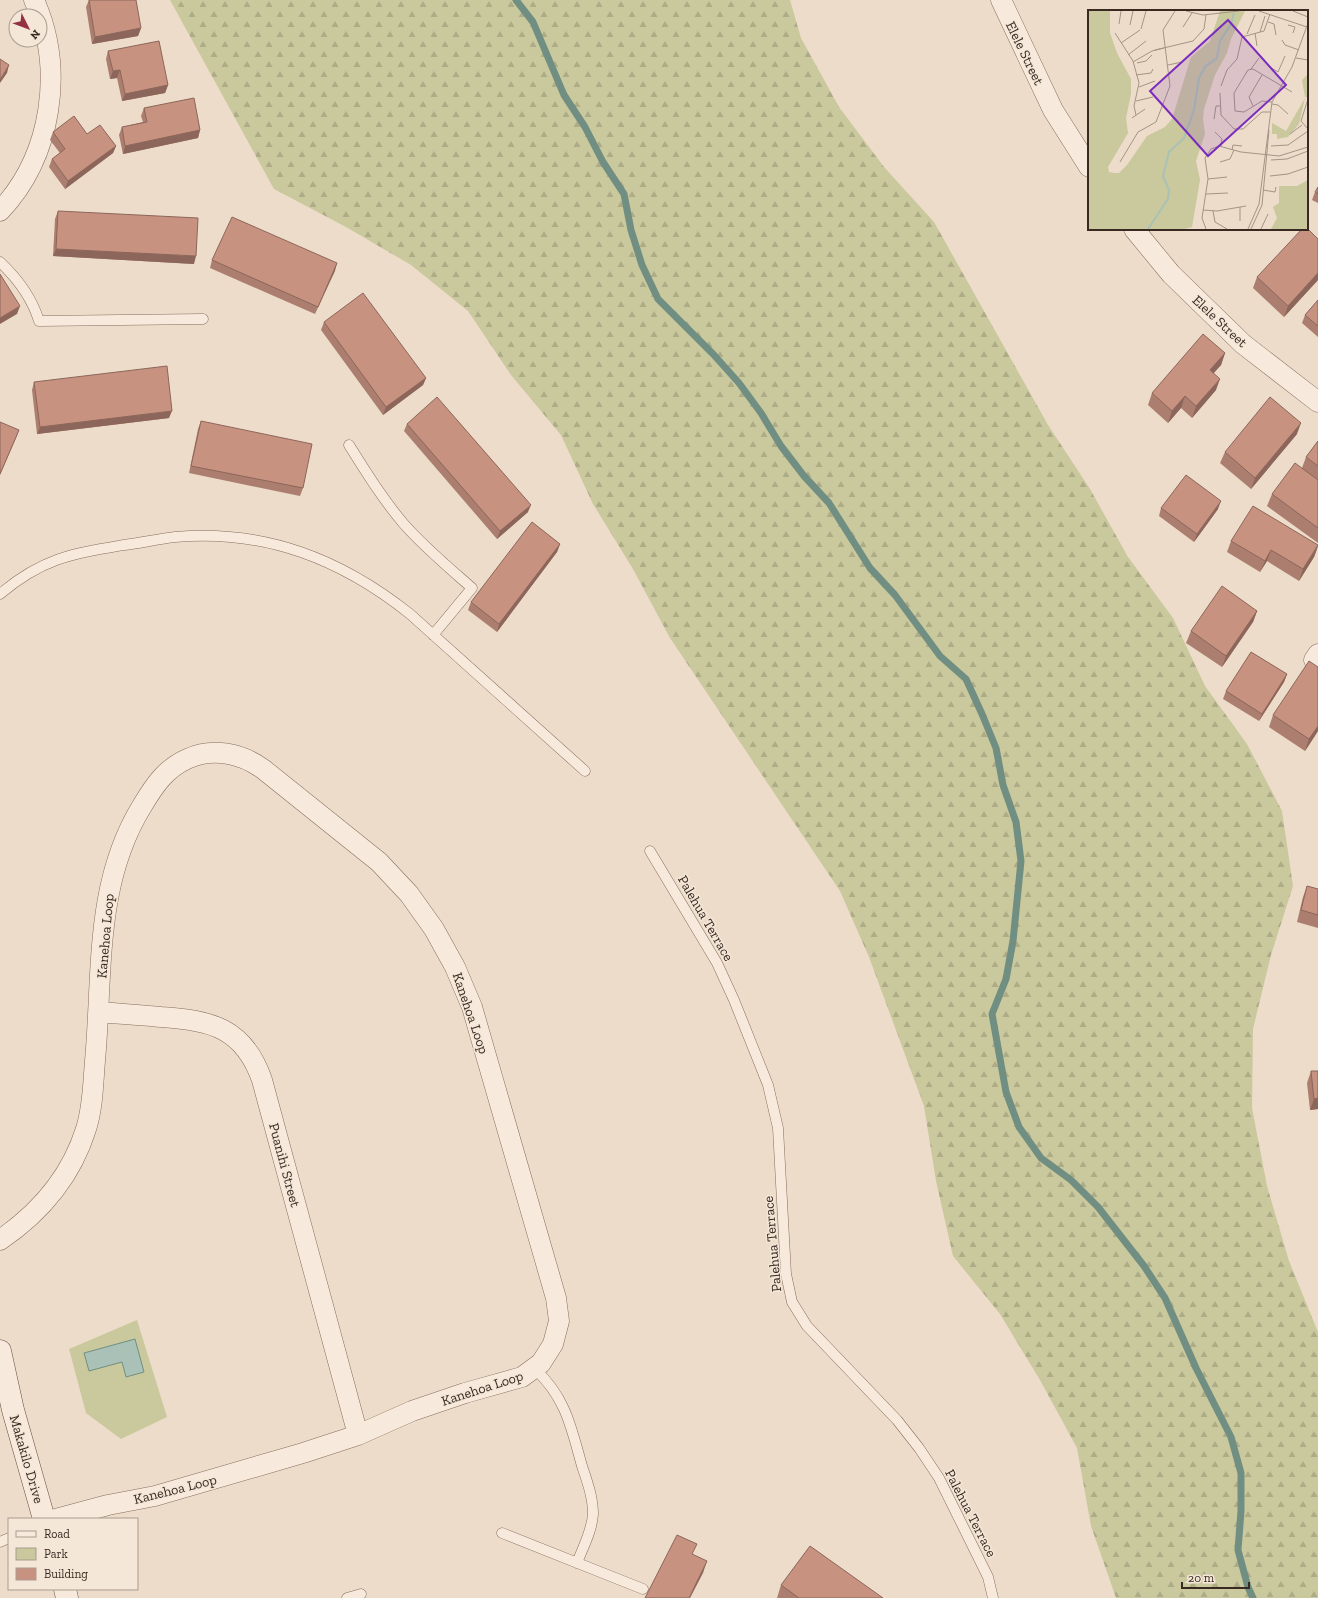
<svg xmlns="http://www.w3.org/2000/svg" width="1318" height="1598" viewBox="0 0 1318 1598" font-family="'Zilla Slab',serif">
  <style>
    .green { fill: #cac89d }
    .forest { fill: url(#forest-firs) }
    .water { fill: #a9c1b6; stroke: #708f82 }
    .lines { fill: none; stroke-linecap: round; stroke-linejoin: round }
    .stream { stroke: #708f82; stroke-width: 7 }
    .service-casing { stroke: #886d5e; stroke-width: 11 }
    .minor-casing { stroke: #886d5e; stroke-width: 21 }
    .secondary-casing { stroke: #6a4f41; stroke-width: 23 }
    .service { stroke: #f7eadc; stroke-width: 10 }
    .minor { stroke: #f7eadc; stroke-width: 20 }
    .secondary { stroke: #f7eadc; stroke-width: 22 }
    .wall { fill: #ac7e6f }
    .shaded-wall { fill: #8c665a }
    .building { fill: #c89281; stroke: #8c665a }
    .labels { text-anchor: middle; stroke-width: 3; stroke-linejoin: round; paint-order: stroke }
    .street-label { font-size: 14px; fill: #392921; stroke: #f4e7d8 }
    .inset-river { fill: none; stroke: #a9c1b6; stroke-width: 2 }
    .inset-road { fill: none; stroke: #a49486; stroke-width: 1 }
    .view { fill: #7b2cbf; fill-opacity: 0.15; stroke: #7b2cbf; stroke-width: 2 }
    .inset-edge { fill: none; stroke: #392921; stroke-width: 2 }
  </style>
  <defs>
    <pattern id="forest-firs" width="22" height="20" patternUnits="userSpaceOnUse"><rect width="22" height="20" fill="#cac89d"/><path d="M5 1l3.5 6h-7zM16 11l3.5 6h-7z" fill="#aeac87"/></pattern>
  </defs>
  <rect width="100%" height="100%" fill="#ecdcc9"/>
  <path class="green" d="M 137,1320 L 167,1417 L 121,1439 L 86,1413 L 69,1349 Z"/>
  <path class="forest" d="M 170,0 L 790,0 L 801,38 L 839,107 L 884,167 L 934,222 L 1048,425 L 1090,489 L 1128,557 L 1173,618 L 1205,686 L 1247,744 L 1282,811 L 1293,886 L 1271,955 L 1253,1029 L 1252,1108 L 1267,1186 L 1289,1261 L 1318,1332 L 1318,1598 L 1116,1598 L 1091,1526 L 1077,1448 L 1040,1380 L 1000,1314 L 953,1256 L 936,1181 L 924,1106 L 869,957 L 840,891 L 670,638 L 633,569 L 593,504 L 561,435 L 511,375 L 468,311 L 411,265 L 346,227 L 274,189 Z"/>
  <path class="water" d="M 135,1339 L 144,1372 L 126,1377 L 122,1362 L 89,1371 L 84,1353 Z"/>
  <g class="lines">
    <path class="stream" d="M 516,0 L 533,22 L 564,95 L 585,127 L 603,162 L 624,194 L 631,230 L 642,265 L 658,299 L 714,355 L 739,383 L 761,413 L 781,446 L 804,476 L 829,503 L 870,568 L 895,595 L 940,656 L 966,679 L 982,714 L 996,748 L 1003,785 L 1016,822 L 1021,861 L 1013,941 L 1006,979 L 992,1014 L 1006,1092 L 1019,1127 L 1041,1158 L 1071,1180 L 1098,1207 L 1144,1266 L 1165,1298 L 1196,1368 L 1231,1437 L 1241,1473 L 1241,1511 L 1238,1550 L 1248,1587 L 1253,1598"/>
    <defs>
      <path id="service" d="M 0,262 C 17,278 32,298 39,321 L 203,319
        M 349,445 C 366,472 382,498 403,523 C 424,547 448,567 472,588 L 433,635
        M 0,594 C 43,558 71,554 124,545 C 141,543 158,539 175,537 C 265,529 341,559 410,614 L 585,771
        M 650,851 L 717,963 L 734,1000 L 768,1085 L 778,1128 L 786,1274 L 792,1302 L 807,1326 L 897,1420 L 919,1448 L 939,1478 L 988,1577 L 993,1598
        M 535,1369 C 566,1398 571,1427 582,1466 C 587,1481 593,1497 593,1514 C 592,1531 583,1547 577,1563
        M 502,1533 L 643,1589
        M 0,1542 L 9,1538
        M 347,1598 L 361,1594"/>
      <path id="minor" d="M 1001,0 L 1053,110 L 1089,167
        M 0,211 C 52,156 65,69 34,0
        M 1134,229 L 1171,274 L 1243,344 L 1318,402
        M 1314,660 L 1318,654
        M 100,1012 C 120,1014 141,1015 161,1017 C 211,1020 244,1028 262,1080 L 358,1435
        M 0,1240 C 41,1212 71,1177 86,1129 C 93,1107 93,1084 95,1061 C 103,973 94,884 142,806 C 154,786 165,769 187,759 C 212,747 241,753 263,769 L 379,862 L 409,894 L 434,929 L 455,967 L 472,1007 L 556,1298 L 559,1321 L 553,1344 L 541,1363 L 522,1377 L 465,1393 L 412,1411 L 358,1435 L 303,1453 L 155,1496 L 108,1505 L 56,1519"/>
      <path id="secondary" d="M 0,1351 L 13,1410 L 44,1519
        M 65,1589 L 67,1598"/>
    </defs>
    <use href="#service" class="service-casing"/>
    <use href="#minor" class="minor-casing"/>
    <use href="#secondary" class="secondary-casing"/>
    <use href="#service" class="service"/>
    <use href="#minor" class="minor"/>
    <use href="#secondary" class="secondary"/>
  </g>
  <path class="wall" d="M 89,0 L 141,28 L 138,36 L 92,44 L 86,7 Z
    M 108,51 L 168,85 L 165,93 L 122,101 L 117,78 L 110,79 L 106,59 Z
    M 144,108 L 200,130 L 198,138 L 123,154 L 119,135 L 122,127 L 143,122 L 141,116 Z
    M 53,132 L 116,146 L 113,153 L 65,189 L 49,167 L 52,159 L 60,153 L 50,140 Z
    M 1318,187 L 1318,203 L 1312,200 L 1315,192 Z
    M 58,211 L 194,264 L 53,256 L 55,219 Z
    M 1318,239 L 1318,280 L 1284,317 L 1253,288 L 1257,277 Z
    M 212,260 L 337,263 L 315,314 L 210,268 Z
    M 1318,300 L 1318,337 L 1302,323 L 1305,315 Z
    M 324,322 L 426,378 L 423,385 L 383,415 L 321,330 Z
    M 1225,353 L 1221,365 L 1213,373 L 1216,390 L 1192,418 L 1181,408 L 1168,423 L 1148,405 L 1152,393 Z
    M 34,382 L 169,418 L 37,434 L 32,390 Z
    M 201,421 L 303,488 L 300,496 L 189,473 L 198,429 Z
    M 407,424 L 528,512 L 497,539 L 404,431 Z
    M 1297,434 L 1251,489 L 1220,463 L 1225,452 Z
    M 1318,441 L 1318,543 L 1267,506 L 1272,494 L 1302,468 L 1306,457 Z
    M 1161,508 L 1218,509 L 1194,542 L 1159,516 Z
    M 1231,541 L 1318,546 L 1314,557 L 1299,581 L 1267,561 L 1260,572 L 1227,552 Z
    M 560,544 L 557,552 L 497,632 L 468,610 L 471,602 Z
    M 1257,611 L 1253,622 L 1222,667 L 1186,643 L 1191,631 Z
    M 1287,674 L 1284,682 L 1259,721 L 1223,699 L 1226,691 Z
    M 1273,715 L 1318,731 L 1305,751 L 1269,727 Z
    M 1307,886 L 1318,889 L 1318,928 L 1297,922 L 1303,897 Z
    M 1311,1071 L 1318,1071 L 1318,1109 L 1310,1110 L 1307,1083 Z
    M 781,1585 L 883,1598 L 777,1598 Z"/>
  <path class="shaded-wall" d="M 141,28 L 138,36 L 92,44 L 95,37 Z
    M 9,65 L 7,73 L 0,83 L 0,80 Z
    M 120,70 L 117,78 L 110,79 L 113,71 Z
    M 168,85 L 165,93 L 122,101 L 125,94 Z
    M 200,130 L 198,138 L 123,154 L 125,146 Z
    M 116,146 L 113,153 L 65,189 L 68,181 Z
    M 56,249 L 196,256 L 194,264 L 53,256 Z
    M 337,263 L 335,271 L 315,314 L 318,307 Z
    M 1318,273 L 1318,280 L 1284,317 L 1288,306 Z
    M 20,306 L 17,314 L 0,324 L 0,318 Z
    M 1225,353 L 1221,365 L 1206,382 L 1210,370 Z
    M 426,378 L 423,385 L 383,415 L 386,407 Z
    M 1220,379 L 1216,390 L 1192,418 L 1196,406 Z
    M 1185,396 L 1181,408 L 1168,423 L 1172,411 Z
    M 172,411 L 169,418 L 37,434 L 40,427 Z
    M 1301,423 L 1297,434 L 1251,489 L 1255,478 Z
    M 19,430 L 16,438 L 0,475 L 0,474 Z
    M 1221,501 L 1218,509 L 1194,542 L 1197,534 Z
    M 531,505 L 528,512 L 497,539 L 500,531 Z
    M 560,544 L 557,552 L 497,632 L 499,624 Z
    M 1318,546 L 1314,557 L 1299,581 L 1303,569 Z
    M 1271,550 L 1267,561 L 1260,572 L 1265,561 Z
    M 1257,611 L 1253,622 L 1222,667 L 1226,656 Z
    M 1287,674 L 1284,682 L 1259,721 L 1262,714 Z
    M 1318,726 L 1318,731 L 1305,751 L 1309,739 Z
    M 1318,1098 L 1318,1109 L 1310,1110 L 1314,1099 Z
    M 707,1561 L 703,1573 L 690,1598 L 689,1598 Z"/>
  <path class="building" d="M 89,0 L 136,0 L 141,28 L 95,37 Z
    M 159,41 L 168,85 L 125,94 L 120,70 L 113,71 L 108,51 Z
    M 0,59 L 9,65 L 0,80 Z
    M 194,98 L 200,130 L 125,146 L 122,127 L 147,122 L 144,108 Z
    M 74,116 L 87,134 L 100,125 L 116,146 L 68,181 L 52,159 L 65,149 L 53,132 Z
    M 1318,187 L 1318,194 L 1315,192 Z
    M 58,211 L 198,218 L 196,256 L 56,249 Z
    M 232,217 L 337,263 L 318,307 L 212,260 Z
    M 1307,228 L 1318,239 L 1318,273 L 1288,306 L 1257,277 L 1302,229 L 1307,229 Z
    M 0,274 L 20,306 L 0,318 Z
    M 363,293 L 426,378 L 386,407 L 324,322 Z
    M 1318,300 L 1318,326 L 1305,315 Z
    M 1203,334 L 1225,353 L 1210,370 L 1220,379 L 1196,406 L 1185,396 L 1172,411 L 1152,393 Z
    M 167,366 L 172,411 L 40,427 L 34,382 Z
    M 437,397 L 531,505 L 500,531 L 407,424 Z
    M 1270,397 L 1301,423 L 1255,478 L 1225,452 Z
    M 201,421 L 312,444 L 303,488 L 191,466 Z
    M 0,422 L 19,430 L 0,474 Z
    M 1318,441 L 1318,466 L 1306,457 Z
    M 1295,463 L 1318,480 L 1318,528 L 1272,494 Z
    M 1186,475 L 1221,501 L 1197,534 L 1161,508 Z
    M 1253,506 L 1318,545 L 1303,569 L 1271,550 L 1265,561 L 1231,541 Z
    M 532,522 L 560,544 L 499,624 L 471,602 Z
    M 1222,586 L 1257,611 L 1226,656 L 1191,631 Z
    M 1251,652 L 1287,674 L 1262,714 L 1226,691 Z
    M 1309,661 L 1318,667 L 1318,726 L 1309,739 L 1273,715 Z
    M 1307,886 L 1318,889 L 1318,915 L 1301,910 Z
    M 1311,1071 L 1318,1071 L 1318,1098 L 1314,1099 Z
    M 677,1535 L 697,1544 L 692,1554 L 707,1561 L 689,1598 L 645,1598 Z
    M 810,1546 L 883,1598 L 799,1598 L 781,1585 Z"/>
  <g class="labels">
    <g class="street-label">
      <text transform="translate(1025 53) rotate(64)" y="5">Elele Street</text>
      <text transform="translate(1220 321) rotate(43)" y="5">Elele Street</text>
      <text transform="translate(706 918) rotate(60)" y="5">Palehua Terrace</text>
      <text transform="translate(105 936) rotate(-85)" y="5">Kanehoa Loop</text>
      <text transform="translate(471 1013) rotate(71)" y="5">Kanehoa Loop</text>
      <text transform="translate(285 1165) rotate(75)" y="5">Puanihi Street</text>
      <text transform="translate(772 1244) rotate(-95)" y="5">Palehua Terrace</text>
      <text transform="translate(482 1388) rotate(-18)" y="5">Kanehoa Loop</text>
      <text transform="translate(27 1459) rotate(74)" y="5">Makakilo Drive</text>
      <text transform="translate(175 1489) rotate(-14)" y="5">Kanehoa Loop</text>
      <text transform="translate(971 1513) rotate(63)" y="5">Palehua Terrace</text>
    </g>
  </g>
  <g transform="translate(1088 10)">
    <rect width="220" height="220" fill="#ecdcc9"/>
    <path d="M 217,88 L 211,114 L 200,127 L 189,129 L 189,124 L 184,124 L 184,113 L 198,121 Z" fill="#cac89d"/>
    <path d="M 0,1 L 22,1 L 22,23 L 29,43 L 43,69 L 43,84 L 38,108 L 40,123 L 20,157 L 21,162 L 26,163 L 31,163 L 39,155 L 59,126 L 77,117 L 84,109 L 103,47 L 122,31 L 132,1 L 157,1 L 143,29 L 139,43 L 127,65 L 116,99 L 115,109 L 117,124 L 108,151 L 112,170 L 104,217 L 97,219 L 0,219 ZM 220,64 L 220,87 L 217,87 L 214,70 ZM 220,170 L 220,219 L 183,219 L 189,208 L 185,197 L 191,193 L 191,176 L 209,176 Z" fill="#cac89d"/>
    <path class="inset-river" d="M 60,219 L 80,189 L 81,180 L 75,166 L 81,142 L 96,128 L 106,100 L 111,68 L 117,57 L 129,48 L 132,31 L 143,14 L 146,3"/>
    <path class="inset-road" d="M 98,1 L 115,5 L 151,1M 171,1 L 219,17M 205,1 L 220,7M 180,12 L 186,14 L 188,25M 31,14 L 33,1M 42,15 L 45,1M 200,15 L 207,17 L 205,23M 95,17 L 104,3M 53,19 L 58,1M 172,22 L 177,6M 27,23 L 45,51 L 51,73 L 46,96 L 48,105M 167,23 L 169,36M 159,24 L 167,5M 194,30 L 197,35 L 211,40M 33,33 L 52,20M 67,40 L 105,31 L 116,19 L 118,5M 40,45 L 58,31M 208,48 L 220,50M 45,52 L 64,41 L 76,38M 49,53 L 58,51 L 64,45M 80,55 L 94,52M 182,57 L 190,62 L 197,46M 163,59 L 171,48M 48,65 L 63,63 L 65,59M 133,76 L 139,60 L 149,49 L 154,27 L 176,21 L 182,4M 51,77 L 67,71M 132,83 L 133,105 L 146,119 L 155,119 L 174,102 L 182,102M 220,89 L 213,111 L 220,119M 48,91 L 65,87M 184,92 L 174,91 L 156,102 L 147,101 L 146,83 L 160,60 L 165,59 L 204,82M 184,94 L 190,95 L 200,104M 165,96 L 161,87 L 174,65M 44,108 L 57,99M 126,109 L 128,96 L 132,96M 68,112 L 82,76 L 75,20 L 87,1M 127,122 L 134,129 L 133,136M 202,124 L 214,115M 183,136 L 200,135 L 220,121M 144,140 L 145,135 L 154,136M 183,150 L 199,149 L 220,141M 32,152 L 50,122 L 68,112M 132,152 L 142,149 L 146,140M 182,166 L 200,164 L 220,157M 120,169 L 139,167M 175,180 L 187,182 L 188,177M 118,184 L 140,183M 152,197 L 152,211M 115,200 L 129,201 L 158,196M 125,201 L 127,212 L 139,219M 118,219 L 114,208 L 120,169 L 117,148 L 123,139 L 131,136 L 153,142 L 191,146 L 220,137M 160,219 L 171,194 L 184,92 L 204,57 L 220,13M 163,219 L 174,195 L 181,120M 173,219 L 180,204"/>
    <path class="view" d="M 140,10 L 198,75 L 120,146 L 62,81 Z"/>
    <rect width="220" height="220" class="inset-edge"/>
  </g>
  <rect x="8" y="1518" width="130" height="72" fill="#f4e7d8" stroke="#a99b8f"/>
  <rect x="16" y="1531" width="20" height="6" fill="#f7eadc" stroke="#a99b8f"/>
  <text x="44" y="1538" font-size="12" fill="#392921">Road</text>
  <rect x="16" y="1548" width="20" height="12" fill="#cac89d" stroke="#a99b8f"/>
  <text x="44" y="1558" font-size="12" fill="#392921">Park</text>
  <rect x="16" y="1568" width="20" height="12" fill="#c89281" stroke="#a99b8f"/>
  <text x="44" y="1578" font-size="12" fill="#392921">Building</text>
  <g transform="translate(28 28) rotate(132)"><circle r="19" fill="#f4e7d8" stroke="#a99b8f"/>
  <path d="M0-3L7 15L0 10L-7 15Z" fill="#943143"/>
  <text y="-6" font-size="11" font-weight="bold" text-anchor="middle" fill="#392921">N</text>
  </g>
  <path d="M1182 1582v6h67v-6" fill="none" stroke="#392921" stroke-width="2"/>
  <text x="1188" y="1582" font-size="12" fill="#392921" stroke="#f4e7d8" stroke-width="3" paint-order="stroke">20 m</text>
</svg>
